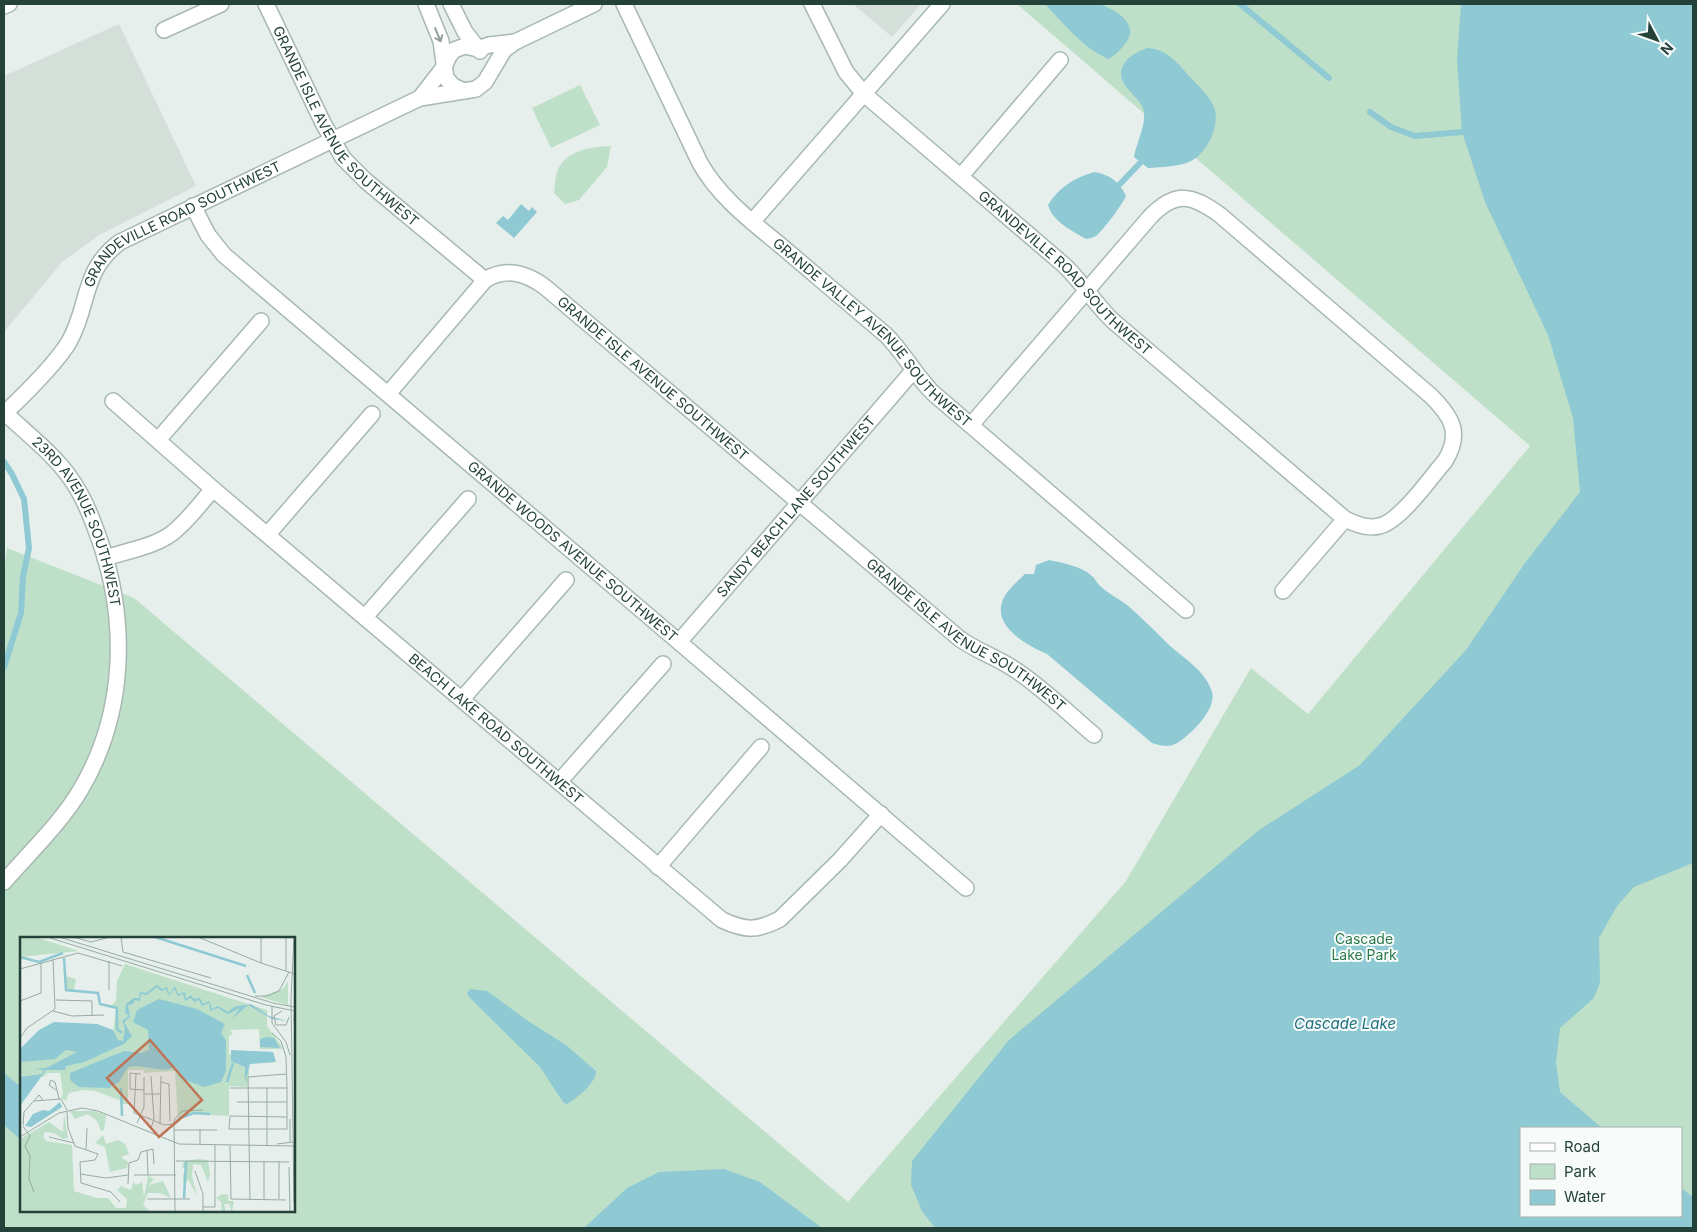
<svg xmlns="http://www.w3.org/2000/svg" width="1697" height="1232" viewBox="0 0 1697 1232" font-family="Inter,sans-serif">
  <style>
    .built { fill: #d4dfda }
    .green { fill: #bfe0c8; fill-rule: evenodd }
    .water { fill: #8ec9d4 }
    .lines { fill: none; stroke-linecap: round; stroke-linejoin: round }
    .stream { stroke: #8ec9d4; stroke-width: 6 }
    .street-casing { stroke: #a8b8b2; stroke-width: 18 }
    .secondary-casing { stroke: #a4bbb3; stroke-width: 18 }
    .street { stroke: #fff; stroke-width: 15 }
    .secondary { stroke: #fff; stroke-width: 15 }
    .oneway { stroke: #92a09c }
    .labels { text-anchor: middle; stroke-width: 4; stroke-linejoin: round; paint-order: stroke }
    .street-label { font-size: 14px; fill: #24423a; stroke: #f7fbf9 }
    .park-label { font-size: 14px; fill: #2d7a4b; stroke: #f7fbf9 }
    .water-label { font-size: 15px; font-style: italic; fill: #1c6f80; stroke: #f7fbf9 }
    .inset-river { fill: none; stroke: #8ec9d4; stroke-width: 2.5 }
    .inset-road { fill: none; stroke: #98aaa4; stroke-width: 1 }
    .view { fill: #c07456; fill-opacity: 0.15; stroke: #c07456; stroke-width: 2.5 }
    .inset-edge { fill: none; stroke: #24423a; stroke-width: 2.5 }
  </style>
  <rect width="100%" height="100%" fill="#e6efeb"/>
  <path class="built" d="M 853,4 L 921,4 L 892,37 Z
    M 119,24 L 196,186 L 99,235 L 62,262 L 4,332 L 4,76 Z"/>
  <path class="green" d="M 1017,4 L 1693,4 L 1693,1228 L 4,1228 L 4,574 L 7,548 L 134,598 L 848,1202 L 1126,881 L 1251,668 L 1308,714 L 1530,446 ZM 21,938 L 294,938 L 294,1211 L 21,1211 ZM 1521,1128 L 1681,1128 L 1681,1216 L 1521,1216 Z
    M 580,85 L 600,125 L 551,148 L 532,108 Z
    M 611,146 L 607,167 L 579,200 L 565,204 L 554,193 C 555,186 555,176 558,169 C 569,149 591,147 611,146 Z"/>
  <path class="water" d="M 1045,4 C 1058,4 1088,1 1099,4 C 1117,10 1141,25 1125,44 C 1119,51 1116,55 1108,59 C 1082,47 1064,24 1045,4 Z
    M 1461,4 L 1693,4 L 1693,863 L 1634,887 L 1617,906 L 1599,938 L 1600,982 L 1594,998 L 1560,1028 L 1556,1063 L 1560,1092 L 1602,1128 L 1521,1128 L 1521,1216 L 1681,1216 L 1681,1188 L 1693,1197 L 1693,1228 L 935,1228 L 922,1211 L 911,1185 L 912,1161 L 1009,1040 L 1259,830 L 1360,765 L 1466,650 L 1525,563 L 1580,492 L 1573,418 L 1548,335 L 1485,202 L 1462,132 L 1457,60 Z
    M 1147,48 C 1167,49 1178,63 1190,77 C 1197,84 1211,98 1214,107 C 1221,124 1207,155 1189,162 C 1176,167 1161,167 1148,168 L 1134,157 C 1136,143 1148,122 1143,108 C 1137,94 1114,83 1123,66 C 1127,56 1138,52 1147,48 Z
    M 1094,172 C 1109,174 1120,182 1126,196 C 1122,205 1104,229 1097,235 C 1094,238 1090,238 1086,239 C 1071,230 1053,222 1048,205 C 1058,188 1074,178 1094,172 Z
    M 521,204 L 529,211 L 532,207 L 537,212 L 514,238 L 496,223 L 503,216 L 508,220 Z
    M 1049,560 C 1063,563 1081,566 1092,576 C 1095,578 1096,582 1099,585 C 1107,593 1118,598 1127,605 C 1141,617 1153,629 1166,642 C 1182,658 1205,669 1212,692 C 1216,706 1199,725 1189,734 C 1175,746 1170,749 1152,743 L 1047,654 C 1022,643 984,621 1009,590 C 1014,584 1020,579 1025,574 L 1034,574 L 1036,565 Z
    M 470,989 L 487,991 L 528,1021 L 566,1045 L 596,1071 C 597,1082 576,1099 567,1104 L 563,1102 L 540,1067 L 469,997 L 467,993 Z
    M 4,1073 L 21,1087 L 21,1140 L 4,1125 Z
    M 724,1169 L 760,1182 L 822,1228 L 584,1228 L 627,1188 L 659,1172 Z"/>
  <g class="lines">
    <path class="stream" d="M 1240,4 L 1329,78
      M 1370,112 L 1391,127 L 1415,136 L 1462,132
      M 1119,185 L 1141,162
      M 4,462 L 12,474 L 24,499 L 29,548 L 23,576 L 21,613 L 4,667"/>
    <defs>
      <g id="street">
        <path id="s1" d="M 266,4 L 323,123 L 343,158 L 366,181 L 485,280"/>
        <path d="M 426,4 L 441,41 L 446,78 L 453,86 L 464,91"/>
        <path d="M 451,4 L 465,32 L 480,51"/>
        <path id="s2" d="M 624,4 L 700,163 C 719,197 751,221 780,245 C 815,275 851,305 886,335 C 904,353 915,375 933,393 L 1186,610"/>
        <path id="s3" d="M 812,4 L 846,72 L 864,94 L 1064,265 C 1082,282 1095,304 1113,321 L 1345,519 C 1355,524 1368,529 1379,526 C 1399,523 1431,477 1445,461 C 1462,433 1452,417 1431,396 L 1220,215 C 1192,195 1176,190 1150,217 L 971,425"/>
        <path d="M 164,30 L 221,4"/>
        <path d="M 420,98 L 444,67 L 449,56 L 454,50 L 465,46 L 478,49 L 489,45 L 515,42"/>
        <path d="M 961,176 L 1060,60"/>
        <path id="s4" d="M 193,206 L 208,235 L 224,255 L 679,642 L 966,888"/>
        <path d="M 752,222 L 942,4"/>
        <path id="s5" d="M 388,394 L 485,280 C 506,267 526,273 545,287 L 960,639 C 977,651 996,657 1014,669 C 1042,687 1068,713 1094,735"/>
        <path id="s6" d="M 113,401 L 213,489 L 722,920 C 746,931 757,931 780,919 L 840,860 L 881,814"/>
        <path id="s7" d="M 4,412 C 26,433 53,453 71,479 C 85,499 93,521 101,544 C 128,625 125,714 81,789 C 61,823 30,852 4,882"/>
        <path id="s8" d="M 5,413 C 25,394 55,365 69,342 C 90,305 81,271 120,242 L 420,98 L 476,89 L 485,82 L 504,50 L 515,42 L 594,4"/>
        <path d="M 158,440 L 261,321"/>
        <path d="M 268,534 L 372,414"/>
        <path d="M 105,558 C 126,551 153,547 171,534 C 187,522 200,504 213,489"/>
        <path d="M 1283,591 L 1345,519"/>
        <path d="M 365,617 L 468,499"/>
        <path id="s9" d="M 679,642 L 913,371"/>
        <path d="M 462,699 L 566,580"/>
        <path d="M 559,782 L 663,664"/>
        <path d="M 658,867 L 761,747"/>
      </g>
      <path id="secondary" d="M 4,6 L 9,4"/>
    </defs>
    <use href="#street" class="street-casing"/>
    <use href="#secondary" class="secondary-casing"/>
    <use href="#street" class="street"/>
    <use href="#secondary" class="secondary"/>
  </g>
  <defs><path id="oneway-shaft" d="M-6 0H5M1.5-3L5.5 0L1.5 3" fill="none" stroke-width="1.6" stroke-linecap="round" stroke-linejoin="round" transform="scale(1.25)"/></defs>
  <use class="oneway" href="#oneway-shaft" transform="translate(438 35) rotate(67)"/>
  <g class="labels">
    <g class="street-label">
      <text dy="5" stroke="none"><textPath href="#s1" startOffset="148">GRANDE ISLE AVENUE SOUTHWEST</textPath></text>
      <text dy="5" stroke="none"><textPath href="#s8" startOffset="271">GRANDEVILLE ROAD SOUTHWEST</textPath></text>
      <text dy="5" stroke="none"><textPath href="#s3" startOffset="374">GRANDEVILLE ROAD SOUTHWEST</textPath></text>
      <text dy="5" stroke="none"><textPath href="#s2" startOffset="419">GRANDE VALLEY AVENUE SOUTHWEST</textPath></text>
      <text dy="5" stroke="none"><textPath href="#s5" startOffset="356">GRANDE ISLE AVENUE SOUTHWEST</textPath></text>
      <text dy="5" stroke="none"><textPath href="#s9" startOffset="179">SANDY BEACH LANE SOUTHWEST</textPath></text>
      <text dy="5" stroke="none"><textPath href="#s7" startOffset="136">23RD AVENUE SOUTHWEST</textPath></text>
      <text dy="5" stroke="none"><textPath href="#s4" startOffset="516">GRANDE WOODS AVENUE SOUTHWEST</textPath></text>
      <text dy="5" stroke="none"><textPath href="#s5" startOffset="761">GRANDE ISLE AVENUE SOUTHWEST</textPath></text>
      <text dy="5" stroke="none"><textPath href="#s6" startOffset="504">BEACH LAKE ROAD SOUTHWEST</textPath></text>
    </g>
    <g class="park-label">
      <text x="1364" y="944">Cascade<tspan x="1364" dy="16">Lake Park</tspan></text>
    </g>
    <g class="water-label">
      <text x="1345" y="1029">Cascade Lake</text>
    </g>
  </g>
  <g transform="translate(20 937)">
    <rect width="275" height="275" fill="#e6efeb"/>
    <path d="M 0,0 L 16,0 L 59,14 L 0,20 ZM 44,23 L 46,39 L 56,42 L 54,53 L 67,55 L 46,53 ZM 105,27 L 247,73 L 247,89 L 264,112 L 240,112 L 239,92 L 210,93 L 213,97 L 209,99 L 209,117 L 229,127 L 229,137 L 227,150 L 209,149 L 209,179 L 173,177 L 158,183 L 155,134 L 124,136 L 124,133 L 108,133 L 108,167 L 100,167 L 100,163 L 75,154 L 63,153 L 49,156 L 46,164 L 41,161 L 43,156 L 40,136 L 28,136 L 23,140 L 0,140 L 0,121 L 35,112 L 91,112 L 96,71 L 79,67 L 92,68 L 96,64 L 97,44 ZM 268,44 L 268,68 L 240,60 L 263,52 ZM 50,174 L 74,174 L 86,178 L 84,193 L 81,194 L 77,184 L 68,177 L 55,182 ZM 44,176 L 48,201 L 43,202 L 34,196 L 25,195 L 23,200 L 27,204 L 52,208 L 54,254 L 77,261 L 88,261 L 96,271 L 106,271 L 107,262 L 97,253 L 101,249 L 111,253 L 113,245 L 116,248 L 122,245 L 124,260 L 128,239 L 134,242 L 129,248 L 143,244 L 151,261 L 140,256 L 128,256 L 123,268 L 131,275 L 0,275 L 0,202 L 29,185 L 43,195 ZM 83,198 L 86,207 L 98,203 L 105,207 L 109,217 L 101,220 L 108,225 L 107,231 L 90,235 L 85,210 L 75,206 ZM 178,222 L 188,223 L 190,238 L 188,245 L 181,228 L 173,227 L 172,239 L 177,259 L 168,242 L 164,251 L 163,238 L 166,232 L 162,230 L 164,224 ZM 202,257 L 208,258 L 208,264 L 214,264 L 212,275 L 209,267 L 204,267 L 206,275 L 202,275 L 201,265 L 196,261 Z" fill="#bfe0c8"/>
    <path d="M 137,48 L 142,52 L 147,50 L 149,57 L 155,49 L 158,57 L 165,55 L 166,62 L 171,58 L 174,62 L 180,61 L 183,67 L 189,64 L 192,72 L 198,69 L 208,75 L 214,70 L 231,67 L 249,79 L 267,84 L 252,82 L 228,68 L 212,82 L 220,71 L 208,77 L 198,71 L 190,74 L 189,66 L 182,69 L 179,63 L 174,65 L 171,61 L 165,64 L 163,57 L 158,59 L 154,52 L 149,59 L 146,52 L 141,54 L 137,50 L 127,58 L 121,57 L 120,64 L 115,63 L 113,67 L 108,68 L 110,80 L 104,85 L 112,99 L 104,107 L 64,125 L 46,129 L 45,133 L 26,133 L 0,169 L 0,140 L 22,137 L 24,133 L 14,132 L 26,131 L 57,115 L 46,113 L 35,122 L 0,125 L 1,111 L 19,93 L 34,85 L 77,87 L 93,93 L 98,103 L 103,104 L 105,91 L 102,84 L 109,79 L 105,76 L 106,67 L 114,61 L 119,61 L 120,55 L 126,56 ZM 139,62 L 177,72 L 205,87 L 201,96 L 206,103 L 206,134 L 201,145 L 184,150 L 160,141 L 156,130 L 145,133 L 117,129 L 108,130 L 99,145 L 89,151 L 59,150 L 50,143 L 50,136 L 94,118 L 105,114 L 121,116 L 129,113 L 128,93 L 113,85 L 117,73 ZM 248,100 L 254,101 L 260,111 L 240,110 L 240,102 ZM 211,113 L 253,115 L 256,125 L 230,127 L 225,146 L 225,130 L 211,124 ZM 40,165 L 42,170 L 11,190 L 5,189 L 13,177 L 23,173 L 29,174 Z" fill="#8ec9d4"/>
    <path class="inset-river" d="M 135,0 L 226,29M 0,20 L 19,25 L 43,16M 44,21 L 46,53 L 78,56 L 80,67 L 97,71 L 97,92 L 102,96M 227,38 L 235,56M 207,145 L 213,126M 101,151 L 102,179M 155,186 L 160,181 L 174,176 L 190,177M 164,261 L 166,225"/>
    <path class="inset-road" d="M 27,0 L 246,68 L 275,74M 39,0 L 253,66 L 275,70M 53,0 L 71,5 L 90,0M 101,0 L 103,15 L 191,41M 178,0 L 241,26M 241,0 L 241,26 L 275,37M 274,0 L 271,62 L 274,265M 89,24 L 89,53M 0,32 L 58,16 L 102,29M 266,34 L 266,0M 235,59 L 247,59 L 259,54 L 269,35M 36,63 L 72,64 L 72,78M 0,64 L 21,56 L 21,26M 252,69 L 252,86 L 266,105 L 270,118M 33,74 L 52,79 L 84,78M 262,74 L 254,79 L 256,88 L 266,88 L 269,80M 274,84 L 275,63M 252,96 L 261,104 L 266,120 L 267,150 L 267,192 L 209,192 L 210,179 L 267,180M 0,101 L 7,91 L 35,72 L 33,22M 116,137 L 114,176 L 130,182M 121,137 L 110,136 L 110,152 L 124,153M 141,145 L 149,147 L 150,184M 210,151 L 267,151M 247,151 L 247,209M 36,153 L 29,148 L 31,143 L 35,145 L 39,162M 125,157 L 141,157M 14,164 L 41,162 L 47,173M 217,165 L 267,165M 47,175 L 48,191 L 55,209 L 78,217 L 75,223 L 60,225 L 61,246 L 91,255 L 100,265M 128,181 L 144,188 L 153,187M 117,186 L 124,170 L 124,140M 140,187 L 141,139M 3,188 L 4,175 L 19,158 L 23,163M 3,189 L 10,199 L 5,209 L 10,219 L 9,242 L 14,255M 131,191 L 134,182 L 131,139M 180,192 L 180,208M 154,193 L 197,193M 0,200 L 39,176 L 62,171 L 78,174 L 159,207 L 275,209M 29,200 L 54,206M 270,205 L 270,182M 257,207 L 273,205M 210,209 L 211,262 L 266,263M 66,212 L 67,191M 127,213 L 128,238M 156,224 L 269,225M 244,224 L 244,262M 259,224 L 259,262M 269,230 L 270,275M 175,234 L 183,257 L 183,275M 60,237 L 86,241 L 108,238M 114,238 L 156,238M 108,247 L 109,226 L 118,223 L 121,215 L 133,212 L 134,227M 127,262 L 170,262M 230,263 L 228,140 L 266,137M 183,270 L 195,270 L 195,208M 155,275 L 154,183 L 162,174 L 183,173"/>
    <path class="view" d="M 130,103 L 182,163 L 139,200 L 87,141 Z"/>
    <rect width="275" height="275" class="inset-edge"/>
  </g>
  <rect width="1697" height="1232" fill="none" stroke="#24423a" stroke-width="10"/>
  <rect x="1520" y="1127" width="162" height="90" fill="#f7fbf9" stroke="#a3b1ad"/>
  <rect x="1530" y="1143" width="25" height="8" fill="#ffffff" stroke="#a3b1ad"/>
  <text x="1564" y="1152" font-size="15" fill="#24423a">Road</text>
  <rect x="1530" y="1164" width="25" height="15" fill="#bfe0c8" stroke="#a3b1ad"/>
  <text x="1564" y="1177" font-size="15" fill="#24423a">Park</text>
  <rect x="1530" y="1190" width="25" height="15" fill="#8ec9d4" stroke="#a3b1ad"/>
  <text x="1564" y="1202" font-size="15" fill="#24423a">Water</text>
  <g transform="translate(1657 40) rotate(131)" stroke="#f7fbf9" stroke-width="4" paint-order="stroke">
  <path d="M0-4L9 19L0 12L-9 19Z" fill="#24423a"/>
  <text y="-8" font-size="14" font-weight="bold" text-anchor="middle" fill="#24423a">N</text>
  </g>
</svg>
